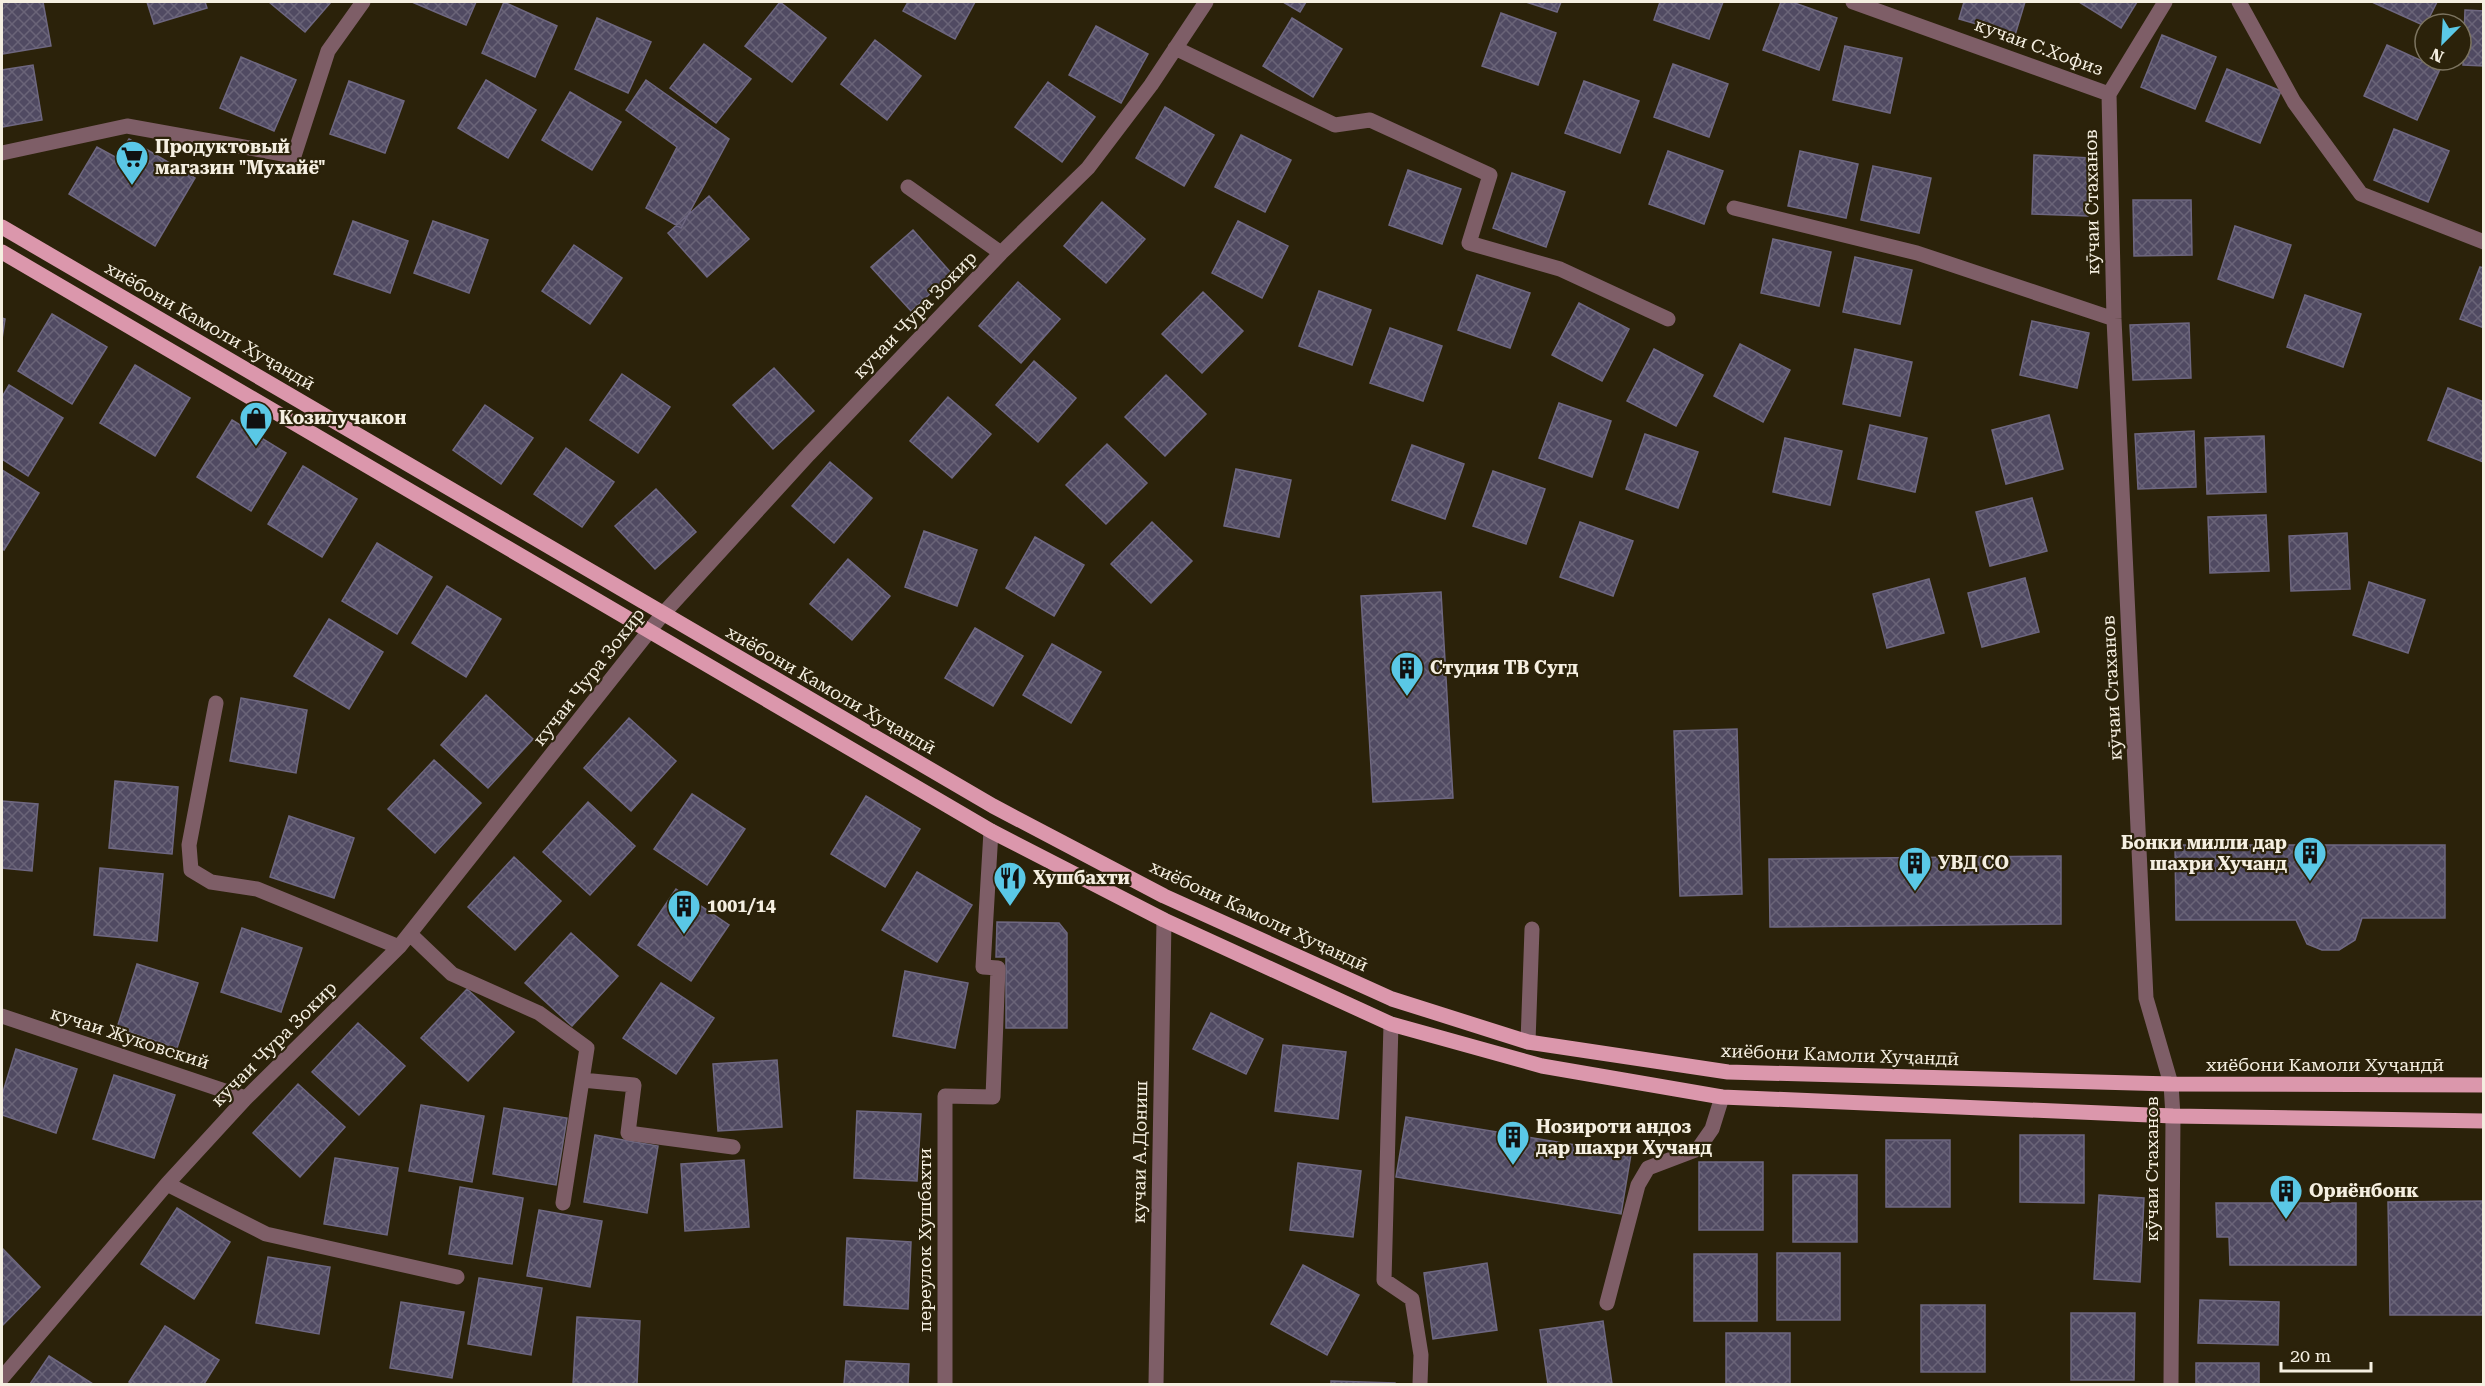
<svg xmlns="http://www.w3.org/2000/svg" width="2485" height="1386" viewBox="0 0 2485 1386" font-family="'Roboto Serif',serif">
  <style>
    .building { fill: url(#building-cross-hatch); stroke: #6e6780; stroke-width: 1.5 }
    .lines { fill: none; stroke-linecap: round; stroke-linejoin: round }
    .minor { stroke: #7e5e67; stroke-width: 15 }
    .major { stroke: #db97ac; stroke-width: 15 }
    .labels { text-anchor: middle; stroke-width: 4.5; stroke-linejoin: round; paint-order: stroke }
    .street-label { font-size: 18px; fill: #f5efe1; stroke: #2b220a }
    .poi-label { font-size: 18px; font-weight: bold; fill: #f5efe1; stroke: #2b220a; text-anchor: start }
  </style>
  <defs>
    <pattern id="building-cross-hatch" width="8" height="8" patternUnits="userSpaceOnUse" patternTransform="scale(1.5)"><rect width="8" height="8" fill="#504a62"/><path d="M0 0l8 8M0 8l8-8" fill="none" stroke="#6a6478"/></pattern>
  </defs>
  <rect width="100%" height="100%" fill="#2b220a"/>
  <path class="building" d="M 2,2 L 43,2 L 51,46 L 2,54 Z
    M 147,2 L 205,2 L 207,8 L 154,24 Z
    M 269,2 L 331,2 L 305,32 Z
    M 412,2 L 476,2 L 466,25 Z
    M 504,2 L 557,26 L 535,77 L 482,53 Z
    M 780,2 L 826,38 L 792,82 L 745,46 Z
    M 908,2 L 975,2 L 955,39 L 903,11 Z
    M 1283,2 L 1306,2 L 1300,12 Z
    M 1526,2 L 1561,2 L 1557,12 Z
    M 1526,2 L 1561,2 L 1557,12 Z
    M 1660,2 L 1723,2 L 1709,39 L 1654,20 Z
    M 1660,2 L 1723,2 L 1709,39 L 1654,20 Z
    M 1781,2 L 1792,2 L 1837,18 L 1819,70 L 1763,50 Z
    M 1781,2 L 1792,2 L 1837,18 L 1819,70 L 1763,50 Z
    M 1964,2 L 2025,2 L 2015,35 L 1959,19 Z
    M 2079,2 L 2137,2 L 2121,28 Z
    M 2372,2 L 2437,2 L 2425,26 Z
    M 2465,10 L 2484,11 L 2484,66 L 2463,65 Z
    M 1501,13 L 1556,33 L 1538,85 L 1482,66 Z
    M 1501,13 L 1556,33 L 1538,85 L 1482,66 Z
    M 597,18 L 651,42 L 628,93 L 575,69 Z
    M 1292,18 L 1342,49 L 1313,97 L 1263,66 Z
    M 1292,18 L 1342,49 L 1313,97 L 1263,66 Z
    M 1096,26 L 1148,54 L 1121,103 L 1069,75 Z
    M 2162,35 L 2216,57 L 2195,109 L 2141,87 Z
    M 875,40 L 921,76 L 887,120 L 841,84 Z
    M 704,44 L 751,79 L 716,123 L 670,88 Z
    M 2387,45 L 2440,69 L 2417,120 L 2364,96 Z
    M 1845,46 L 1902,58 L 1890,113 L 1833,100 Z
    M 1845,46 L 1902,58 L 1890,113 L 1833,100 Z
    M 241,57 L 296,80 L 274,131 L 220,108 Z
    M 1673,64 L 1728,84 L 1709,137 L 1654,117 Z
    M 33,65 L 42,120 L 2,127 L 2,70 Z
    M 2227,69 L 2281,91 L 2260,143 L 2206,121 Z
    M 486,80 L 536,110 L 508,158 L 458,128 Z
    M 646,80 L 729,139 L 681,228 L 646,208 L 677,147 L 626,110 Z
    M 349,81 L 404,101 L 385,153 L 330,134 Z
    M 1584,81 L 1639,101 L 1620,153 L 1565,133 Z
    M 1584,81 L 1639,101 L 1620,153 L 1565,133 Z
    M 1048,82 L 1095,117 L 1062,162 L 1015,127 Z
    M 570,92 L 621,122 L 592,170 L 542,140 Z
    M 1165,107 L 1214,135 L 1184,186 L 1136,158 Z
    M 2394,129 L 2449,151 L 2428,202 L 2374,180 Z
    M 1241,135 L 1291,160 L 1265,212 L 1215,187 Z
    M 129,139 L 195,178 L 155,246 L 69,194 L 97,147 L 117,158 Z
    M 1668,151 L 1723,171 L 1704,224 L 1649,204 Z
    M 1668,151 L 1723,171 L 1704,224 L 1649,204 Z
    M 1800,151 L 1858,164 L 1846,218 L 1788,206 Z
    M 1800,151 L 1858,164 L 1846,218 L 1788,206 Z
    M 2034,155 L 2090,158 L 2088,216 L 2032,214 Z
    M 2034,155 L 2090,158 L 2088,216 L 2032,214 Z
    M 1873,166 L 1931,178 L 1919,233 L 1861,220 Z
    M 1873,166 L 1931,178 L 1919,233 L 1861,220 Z
    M 1408,170 L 1461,189 L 1442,244 L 1389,225 Z
    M 1512,173 L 1565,192 L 1546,247 L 1493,228 Z
    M 709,196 L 749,239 L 707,277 L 668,233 Z
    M 2133,200 L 2191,200 L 2192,255 L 2134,256 Z
    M 1102,202 L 1145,239 L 1106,283 L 1064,246 Z
    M 353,221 L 408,241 L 390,293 L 334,274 Z
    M 433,221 L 488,240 L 469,293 L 414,273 Z
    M 1238,221 L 1288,246 L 1262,298 L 1212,273 Z
    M 2235,226 L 2291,245 L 2273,298 L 2218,279 Z
    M 913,230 L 952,274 L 911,311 L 871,267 Z
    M 1773,239 L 1831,252 L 1819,306 L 1761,293 Z
    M 574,245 L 622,278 L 590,324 L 542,291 Z
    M 1855,257 L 1912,270 L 1900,324 L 1843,312 Z
    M 2480,267 L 2484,268 L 2484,328 L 2460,319 Z
    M 1477,275 L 1530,293 L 1510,348 L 1458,330 Z
    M 1018,282 L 1060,319 L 1021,363 L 979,326 Z
    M 1319,291 L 1371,310 L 1352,365 L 1299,346 Z
    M 1203,292 L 1243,331 L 1202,373 L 1162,334 Z
    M 2305,295 L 2361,314 L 2343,367 L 2287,347 Z
    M 1579,303 L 1629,329 L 1602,381 L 1552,355 Z
    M 52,314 L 107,347 L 72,404 L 18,371 Z
    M 2,318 L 5,319 L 2,339 Z
    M 2032,321 L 2089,333 L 2077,388 L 2020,375 Z
    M 2189,323 L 2191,378 L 2133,380 L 2130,325 Z
    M 1390,328 L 1442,346 L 1423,401 L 1370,383 Z
    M 1740,344 L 1790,370 L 1763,422 L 1714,396 Z
    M 1654,349 L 1703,375 L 1676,426 L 1627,401 Z
    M 1855,349 L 1912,362 L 1900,416 L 1843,404 Z
    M 1034,361 L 1076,398 L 1038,442 L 996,405 Z
    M 135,365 L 190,398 L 155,456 L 100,423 Z
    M 774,368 L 814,411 L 773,449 L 733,405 Z
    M 622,374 L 670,407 L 638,453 L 590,420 Z
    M 1166,375 L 1206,414 L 1165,456 L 1125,417 Z
    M 9,385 L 63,418 L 28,476 L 2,459 L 2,397 Z
    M 2448,388 L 2484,402 L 2483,462 L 2428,440 Z
    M 948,397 L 991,434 L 952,478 L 910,441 Z
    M 1559,403 L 1611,421 L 1592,477 L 1539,458 Z
    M 485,405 L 533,438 L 501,484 L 453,450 Z
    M 2049,415 L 2063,469 L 2006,484 L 1992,430 Z
    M 232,420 L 286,453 L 251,511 L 197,477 Z
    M 1870,425 L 1927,438 L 1915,492 L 1858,479 Z
    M 2194,431 L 2196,487 L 2138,489 L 2135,434 Z
    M 1645,434 L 1698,452 L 1678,508 L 1626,489 Z
    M 2264,436 L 2266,492 L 2207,494 L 2205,438 Z
    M 1785,438 L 1842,451 L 1830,505 L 1773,492 Z
    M 1107,444 L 1147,483 L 1106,524 L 1066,485 Z
    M 1412,445 L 1464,464 L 1445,519 L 1392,500 Z
    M 566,448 L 614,482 L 582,527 L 534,494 Z
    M 830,462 L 872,498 L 834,543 L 792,506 Z
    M 303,466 L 357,499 L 322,557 L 268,524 Z
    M 1236,469 L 1291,480 L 1279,537 L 1224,526 Z
    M 2,470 L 39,493 L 4,550 L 2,548 Z
    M 1493,471 L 1545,489 L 1526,544 L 1473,526 Z
    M 656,489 L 696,532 L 655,569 L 615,526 Z
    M 2032,498 L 2047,551 L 1990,566 L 1976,512 Z
    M 2266,515 L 2269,571 L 2210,573 L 2208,517 Z
    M 1152,522 L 1192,561 L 1151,603 L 1111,564 Z
    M 1580,522 L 1633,541 L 1613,596 L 1560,577 Z
    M 924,531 L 977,550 L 957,606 L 905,587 Z
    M 2347,533 L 2350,589 L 2291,591 L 2289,536 Z
    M 1035,537 L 1084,565 L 1054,616 L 1006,588 Z
    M 377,543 L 432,577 L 397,634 L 342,601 Z
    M 848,559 L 890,596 L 852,640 L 810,604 Z
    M 2025,578 L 2039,632 L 1982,647 L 1968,593 Z
    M 1929,579 L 1944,633 L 1887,648 L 1873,594 Z
    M 2369,582 L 2425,600 L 2408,653 L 2353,635 Z
    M 447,586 L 501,619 L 466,677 L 412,643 Z
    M 1441,592 L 1453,798 L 1373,802 L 1361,596 Z
    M 329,619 L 383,652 L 349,709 L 294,676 Z
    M 975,628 L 1023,656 L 993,706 L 945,678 Z
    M 1052,644 L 1101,672 L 1071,723 L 1023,695 Z
    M 486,695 L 533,739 L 488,788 L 441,745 Z
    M 241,698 L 307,710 L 296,773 L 230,761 Z
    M 629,718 L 676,761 L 631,811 L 584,768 Z
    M 1737,729 L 1742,894 L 1680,896 L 1674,731 Z
    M 434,760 L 481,803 L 435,853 L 388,809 Z
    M 115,781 L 178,787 L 172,854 L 109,848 Z
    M 692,794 L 745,829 L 707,885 L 654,849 Z
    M 866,796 L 920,829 L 885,887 L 831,854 Z
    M 2,801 L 38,804 L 32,871 L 2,868 Z
    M 588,802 L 635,846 L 590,895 L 543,852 Z
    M 289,816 L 354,838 L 334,898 L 270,877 Z
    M 2175,845 L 2445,845 L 2445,918 L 2362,918 L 2355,940 L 2339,950 L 2322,950 L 2307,944 L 2296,920 L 2176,920 Z
    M 2061,856 L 2061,924 L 1770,927 L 1769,859 Z
    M 514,857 L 561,901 L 515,950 L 468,907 Z
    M 100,868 L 163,874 L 157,941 L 94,935 Z
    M 917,872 L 972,905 L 937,962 L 882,930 Z
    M 676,889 L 729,925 L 691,981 L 638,945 Z
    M 997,922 L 1059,923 L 1067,933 L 1067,1028 L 1006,1028 L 1006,957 L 996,957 Z
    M 242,928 L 302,948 L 281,1012 L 221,992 Z
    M 571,933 L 618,976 L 572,1026 L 525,983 Z
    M 137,964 L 198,983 L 177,1048 L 117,1028 Z
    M 905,971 L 968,983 L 955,1048 L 893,1036 Z
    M 661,983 L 714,1018 L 676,1074 L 623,1038 Z
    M 467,989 L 514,1032 L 468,1081 L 421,1038 Z
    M 1211,1013 L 1263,1039 L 1246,1074 L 1193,1049 Z
    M 358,1023 L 405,1066 L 359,1115 L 312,1072 Z
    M 1283,1045 L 1346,1052 L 1338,1119 L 1275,1111 Z
    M 16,1049 L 77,1069 L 56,1133 L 2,1115 L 2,1095 Z
    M 777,1060 L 782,1127 L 718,1131 L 713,1064 Z
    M 114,1075 L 175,1095 L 154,1158 L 93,1139 Z
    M 298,1084 L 345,1127 L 300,1177 L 253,1133 Z
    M 421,1105 L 484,1116 L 472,1182 L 409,1171 Z
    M 504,1108 L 567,1118 L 556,1185 L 493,1174 Z
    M 857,1111 L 921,1114 L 917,1181 L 854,1178 Z
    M 1406,1117 L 1631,1154 L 1621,1214 L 1396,1177 Z
    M 595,1135 L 658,1146 L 647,1213 L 584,1202 Z
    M 2020,1135 L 2084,1135 L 2084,1203 L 2020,1202 Z
    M 1886,1140 L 1950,1140 L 1950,1207 L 1886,1207 Z
    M 335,1158 L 398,1168 L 387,1235 L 324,1224 Z
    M 744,1160 L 749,1227 L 685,1231 L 681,1164 Z
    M 1699,1162 L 1763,1162 L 1763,1230 L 1699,1230 Z
    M 1298,1163 L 1361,1171 L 1353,1237 L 1290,1230 Z
    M 1793,1175 L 1857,1175 L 1857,1242 L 1793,1242 Z
    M 460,1187 L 523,1198 L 512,1264 L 449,1254 Z
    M 2099,1195 L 2144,1198 L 2140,1282 L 2094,1279 Z
    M 2484,1201 L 2484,1315 L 2390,1315 L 2388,1202 Z
    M 2216,1203 L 2356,1203 L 2356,1265 L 2230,1265 L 2229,1237 L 2217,1237 Z
    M 177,1208 L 230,1242 L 194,1299 L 141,1264 Z
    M 539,1210 L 602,1221 L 590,1287 L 527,1276 Z
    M 847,1238 L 911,1242 L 908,1309 L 844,1305 Z
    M 2,1248 L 40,1287 L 2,1326 Z
    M 1777,1253 L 1840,1253 L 1840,1320 L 1777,1320 Z
    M 1694,1254 L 1757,1254 L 1757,1321 L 1694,1321 Z
    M 268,1257 L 330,1267 L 319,1334 L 256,1323 Z
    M 1487,1263 L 1497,1330 L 1433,1339 L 1424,1273 Z
    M 1303,1265 L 1359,1295 L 1327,1355 L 1271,1324 Z
    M 479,1278 L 542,1288 L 531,1355 L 468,1344 Z
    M 2200,1300 L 2279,1302 L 2278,1345 L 2198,1343 Z
    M 401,1302 L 464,1312 L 452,1378 L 390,1368 Z
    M 1921,1305 L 1985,1305 L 1985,1372 L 1921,1372 Z
    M 2071,1313 L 2135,1313 L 2134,1380 L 2071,1380 Z
    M 577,1317 L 640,1321 L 637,1384 L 573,1384 Z
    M 1603,1321 L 1612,1384 L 1548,1384 L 1540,1330 Z
    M 165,1326 L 219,1360 L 204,1384 L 133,1384 L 129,1382 Z
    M 1726,1333 L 1790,1333 L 1790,1384 L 1726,1384 Z
    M 49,1356 L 93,1384 L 30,1384 Z
    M 846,1361 L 909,1364 L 908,1384 L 844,1384 Z
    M 2196,1363 L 2259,1363 L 2259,1384 L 2196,1384 Z
    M 1331,1381 L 1395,1383 L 1395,1384 L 1331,1384 Z"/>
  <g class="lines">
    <path class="minor" d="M 1853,2 L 2109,94
      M 2165,2 L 2109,94 L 2114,319 L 2146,998 L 2171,1084 L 2173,1116 L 2171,1384
      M 2239,2 L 2294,102 L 2361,194 L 2484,242
      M 1175,48 L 1335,125 L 1370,120 L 1490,175 L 1469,243 L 1560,269 L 1668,319
      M 2,153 L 127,126 L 294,156 L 328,51 L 363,2
      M 908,187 L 1001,253
      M 1734,208 L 1917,253 L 2114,319
      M 216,703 L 189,845 L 191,870 L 211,882 L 257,889 L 399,947
      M 410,934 L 452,974 L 539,1013 L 587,1048 L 582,1080 L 634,1085 L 628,1133 L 733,1147
      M 2,1016 L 246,1098
      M 1391,1024 L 1384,1280 L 1412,1299 L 1421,1355 L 1420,1384
      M 1528,1042 L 1532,929
      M 167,1184 L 266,1234 L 457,1277
      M 563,1203 L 582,1080
      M 1607,1303 L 1638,1185 L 1648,1168 L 1698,1149 L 1712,1129 L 1722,1097
      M 2,1378 L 167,1184 L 246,1098 L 399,947 L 662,615 L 809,454 L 1001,253 L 1088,168 L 1151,85 L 1206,2
      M 945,1384 L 945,1096 L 993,1097 L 998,968 L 983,967 L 991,831
      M 1156,1384 L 1164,920"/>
    <path class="major" d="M 2,227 L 993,806 L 1164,896 L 1392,999 L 1528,1042 L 1728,1072 L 2171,1084 L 2484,1085
      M 2,252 L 991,831 L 1164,920 L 1391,1024 L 1542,1066 L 1722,1097 L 2173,1116 L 2484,1121"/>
  </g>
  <defs>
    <symbol id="supermarket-pin" viewBox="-11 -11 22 30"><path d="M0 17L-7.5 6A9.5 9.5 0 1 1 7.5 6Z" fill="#5ac8e6" stroke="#2b220a"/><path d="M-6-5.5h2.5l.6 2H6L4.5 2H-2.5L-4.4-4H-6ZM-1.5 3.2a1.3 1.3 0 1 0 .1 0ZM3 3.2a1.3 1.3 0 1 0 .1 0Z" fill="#111"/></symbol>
    <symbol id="shop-pin" viewBox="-11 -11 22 30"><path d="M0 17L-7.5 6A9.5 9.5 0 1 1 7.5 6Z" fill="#5ac8e6" stroke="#2b220a"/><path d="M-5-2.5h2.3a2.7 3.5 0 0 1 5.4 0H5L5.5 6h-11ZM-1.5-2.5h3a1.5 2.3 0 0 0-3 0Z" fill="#111"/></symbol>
    <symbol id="building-pin" viewBox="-11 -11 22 30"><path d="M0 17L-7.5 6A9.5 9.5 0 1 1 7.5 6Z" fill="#5ac8e6" stroke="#2b220a"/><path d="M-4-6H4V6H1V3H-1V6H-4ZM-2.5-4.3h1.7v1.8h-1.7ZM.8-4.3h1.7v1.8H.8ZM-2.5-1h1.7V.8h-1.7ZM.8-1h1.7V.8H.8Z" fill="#111"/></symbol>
    <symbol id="restaurant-pin" viewBox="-11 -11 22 30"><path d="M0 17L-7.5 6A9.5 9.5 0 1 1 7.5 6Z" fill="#5ac8e6" stroke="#2b220a"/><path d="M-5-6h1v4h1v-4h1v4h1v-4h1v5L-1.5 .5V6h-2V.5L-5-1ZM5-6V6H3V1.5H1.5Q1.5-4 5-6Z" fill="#111"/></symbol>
  </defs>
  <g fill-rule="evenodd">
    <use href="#supermarket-pin" x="113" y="138" width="38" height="52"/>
    <use href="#shop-pin" x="237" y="399" width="38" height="52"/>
    <use href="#building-pin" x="1388" y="649" width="38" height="52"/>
    <use href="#building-pin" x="2291" y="834" width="38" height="52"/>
    <use href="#building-pin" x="1896" y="844" width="38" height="52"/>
    <use href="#restaurant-pin" x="991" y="859" width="38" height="52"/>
    <use href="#building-pin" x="665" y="887" width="38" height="52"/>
    <use href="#building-pin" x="1494" y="1118" width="38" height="52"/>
    <use href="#building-pin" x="2267" y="1172" width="38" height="52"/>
  </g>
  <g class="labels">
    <g class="street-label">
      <text transform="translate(2039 47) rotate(20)" y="6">кучаи С.Хофиз</text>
      <text transform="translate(2092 202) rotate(-91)" y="6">кӯчаи Стаханов</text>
      <text transform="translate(915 315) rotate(-46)" y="6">кучаи Чура Зокир</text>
      <text transform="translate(210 326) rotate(30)" y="6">хиёбони Камоли Хуҷандӣ</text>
      <text transform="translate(589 677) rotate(-52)" y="6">кучаи Чура Зокир</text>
      <text transform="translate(2112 688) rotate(-93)" y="6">кӯчаи Стаханов</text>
      <text transform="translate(831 690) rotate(30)" y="6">хиёбони Камоли Хуҷандӣ</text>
      <text transform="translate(1259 916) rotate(25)" y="6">хиёбони Камоли Хуҷандӣ</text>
      <text transform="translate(130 1038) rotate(18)" y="6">кучаи Жуковский</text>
      <text transform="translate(274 1044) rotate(-45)" y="6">кучаи Чура Зокир</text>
      <text transform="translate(1840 1055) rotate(2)" y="6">хиёбони Камоли Хуҷандӣ</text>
      <text x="2325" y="1071">хиёбони Камоли Хуҷандӣ</text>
      <text transform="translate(1140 1152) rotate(-89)" y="6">кучаи А.Дониш</text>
      <text transform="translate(2152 1169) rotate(-90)" y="6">кӯчаи Стаханов</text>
      <text transform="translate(925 1240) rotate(-90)" y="6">переулок Хушбахти</text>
    </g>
    <g class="poi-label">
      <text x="155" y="153">Продуктовый<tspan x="155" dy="21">магазин "Мухайё"</tspan></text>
      <text x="279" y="424">Козилучакон</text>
      <text x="1430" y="674">Студия ТВ Сугд</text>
      <text x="2287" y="849" text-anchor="end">Бонки милли дар<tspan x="2287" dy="21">шахри Хучанд</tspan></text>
      <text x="1938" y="869">УВД СО</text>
      <text x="1033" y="884">Хушбахти</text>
      <text x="707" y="912">1001/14</text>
      <text x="1536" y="1133">Нозироти андоз<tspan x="1536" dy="21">дар шахри Хучанд</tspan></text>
      <text x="2309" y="1197">Ориёнбонк</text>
    </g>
  </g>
  <rect width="2485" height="1386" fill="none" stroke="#f5efe1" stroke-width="6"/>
  <g transform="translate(2443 42) rotate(204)"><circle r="28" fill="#2b220a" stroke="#7c7460" stroke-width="1.5"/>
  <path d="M0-4.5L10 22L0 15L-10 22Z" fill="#5ac8e6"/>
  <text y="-9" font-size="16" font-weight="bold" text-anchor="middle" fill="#f5efe1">N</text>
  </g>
  <path d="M2281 1362v9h90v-9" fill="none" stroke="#f5efe1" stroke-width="3"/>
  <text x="2290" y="1362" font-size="18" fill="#f5efe1" stroke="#2b220a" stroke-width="4.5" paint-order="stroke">20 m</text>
</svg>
